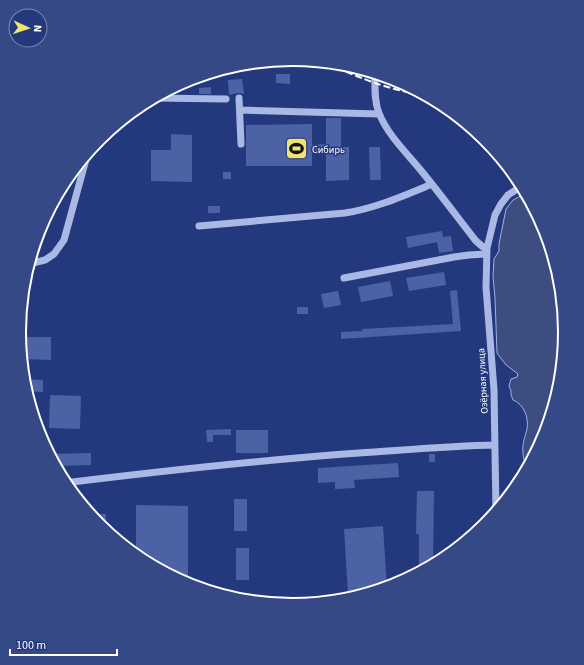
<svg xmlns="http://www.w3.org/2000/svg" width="584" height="665" viewBox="0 0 584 665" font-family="'Source Sans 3',sans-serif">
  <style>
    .water { fill: #3e4d80; stroke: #9db0e6 }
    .building { fill: #4d62a5 }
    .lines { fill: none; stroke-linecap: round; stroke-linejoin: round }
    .minor { stroke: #a9b8e5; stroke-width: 7 }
    .rail { stroke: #fff; stroke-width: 2; stroke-dasharray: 7 3; stroke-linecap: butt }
    .labels { text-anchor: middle; stroke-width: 3; stroke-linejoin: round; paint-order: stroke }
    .poi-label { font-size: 10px; fill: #fff; stroke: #24397d; text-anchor: start }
    .street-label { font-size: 10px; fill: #fff; stroke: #24397d }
    .rim { fill: none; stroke: #fff; stroke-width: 2 }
  </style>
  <rect width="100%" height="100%" fill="#24397d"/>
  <path class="water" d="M 526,193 L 544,228 L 560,279 L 565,333 L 560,386 L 544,437 L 528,468 C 525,463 523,459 523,453 C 522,444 525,437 527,429 C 529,418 524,404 513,400 L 511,395 L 511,391 L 509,386 L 511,379 L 517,377 L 518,374 L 506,365 L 497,353 L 495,298 L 493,277 L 494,259 L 499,251 L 499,244 L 506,209 L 513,200 Z"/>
  <path class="building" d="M 276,74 L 290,74 L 290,84 L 276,83 Z
    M 242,79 L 244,94 L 238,93 L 229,95 L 228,80 Z
    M 211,87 L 211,94 L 199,94 L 199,88 Z
    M 326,118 L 341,118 L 341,147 L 349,147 L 349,180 L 326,181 L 326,152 L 312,152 L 312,166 L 246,166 L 246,125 L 312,124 L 312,145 L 326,144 Z
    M 171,134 L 192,135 L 192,182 L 151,181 L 151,150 L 171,150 Z
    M 369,147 L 380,147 L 381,180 L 370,180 Z
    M 223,172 L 231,172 L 231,179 L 223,179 Z
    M 208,206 L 220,206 L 220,213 L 208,213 Z
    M 442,231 L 443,237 L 451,236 L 453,251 L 439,253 L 437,242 L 408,248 L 406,237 Z
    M 444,272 L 446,285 L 409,291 L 406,278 Z
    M 390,281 L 393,296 L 361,302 L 358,287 Z
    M 457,290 L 461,331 L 341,339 L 341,332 L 363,331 L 362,329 L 453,324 L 450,291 Z
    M 338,291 L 341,305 L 324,308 L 321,294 Z
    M 297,307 L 308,307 L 308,314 L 297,314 Z
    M 19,337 L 51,337 L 51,360 L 22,359 Z
    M 24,379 L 43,380 L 43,392 L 26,391 Z
    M 50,395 L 81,396 L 80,429 L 49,428 Z
    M 231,429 L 231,435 L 213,435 L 213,442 L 207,442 L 206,430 Z
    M 236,430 L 268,430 L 268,453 L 236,453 Z
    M 91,453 L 91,465 L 55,466 L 49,454 Z
    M 429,454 L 435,454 L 435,462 L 429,462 Z
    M 398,463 L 399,477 L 354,480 L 355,488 L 335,489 L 335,482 L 318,483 L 318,468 Z
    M 417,491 L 434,491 L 433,565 L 419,573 L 419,534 L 416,534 Z
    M 234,499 L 247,499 L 247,531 L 234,531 Z
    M 136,505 L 188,506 L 188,585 L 136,556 Z
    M 89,514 L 106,514 L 106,531 L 99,525 Z
    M 383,526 L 387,588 L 345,600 L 322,603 L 321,595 L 348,594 L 344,529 Z
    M 236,548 L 249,548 L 249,580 L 236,580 Z"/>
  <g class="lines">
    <path class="minor" d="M 375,74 C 375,87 374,101 379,113 C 388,136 408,154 423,173 C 441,195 458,218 476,241 L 483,247 L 487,248
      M 154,98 L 226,99
      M 239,98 L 241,144
      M 240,110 L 379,114
      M 199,226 L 345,213 C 376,208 403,196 432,184
      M 29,264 L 45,260 L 54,254 L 64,240 L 88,152
      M 344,278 L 454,257 L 469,255 L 486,254
      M 64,483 C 162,471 261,460 359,453 C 405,450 450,446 495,445
      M 496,512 L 494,390 L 486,287 L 487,248 L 495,215 L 501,204 L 508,195 L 522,186
      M 280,603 L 314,603"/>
    <path class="rail" d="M 328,63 C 358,78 390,90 423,95"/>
  </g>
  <defs>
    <symbol id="stadium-square" viewBox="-11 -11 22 22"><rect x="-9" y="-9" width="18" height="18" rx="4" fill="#efe46d" stroke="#24397d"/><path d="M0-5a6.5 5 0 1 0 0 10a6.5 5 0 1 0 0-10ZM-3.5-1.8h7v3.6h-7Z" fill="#111"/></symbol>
  </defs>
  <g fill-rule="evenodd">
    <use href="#stadium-square" x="284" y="136" width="25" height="25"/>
  </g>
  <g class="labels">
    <g class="poi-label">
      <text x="312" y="153">Сибирь</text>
    </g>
    <g class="street-label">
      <text transform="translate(482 381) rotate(-93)" y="4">Озёрная улица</text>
    </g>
  </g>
  <path d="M0 0H584V665H0ZM26 332a266 266 0 1 1 532 0a266 266 0 1 1-532 0Z" fill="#364987" fill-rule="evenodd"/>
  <path class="rim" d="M26 332a266 266 0 1 1 532 0a266 266 0 1 1-532 0Z"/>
  <g transform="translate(28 28) rotate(93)"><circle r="19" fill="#24397d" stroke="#7c88b1"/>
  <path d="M0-3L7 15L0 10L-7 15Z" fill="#efe46d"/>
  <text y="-6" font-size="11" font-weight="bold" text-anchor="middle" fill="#ffffff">N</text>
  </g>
  <path d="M10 649v6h107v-6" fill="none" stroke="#ffffff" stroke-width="2"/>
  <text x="16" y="649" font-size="12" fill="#ffffff" stroke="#24397d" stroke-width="3" paint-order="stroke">100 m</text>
</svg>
